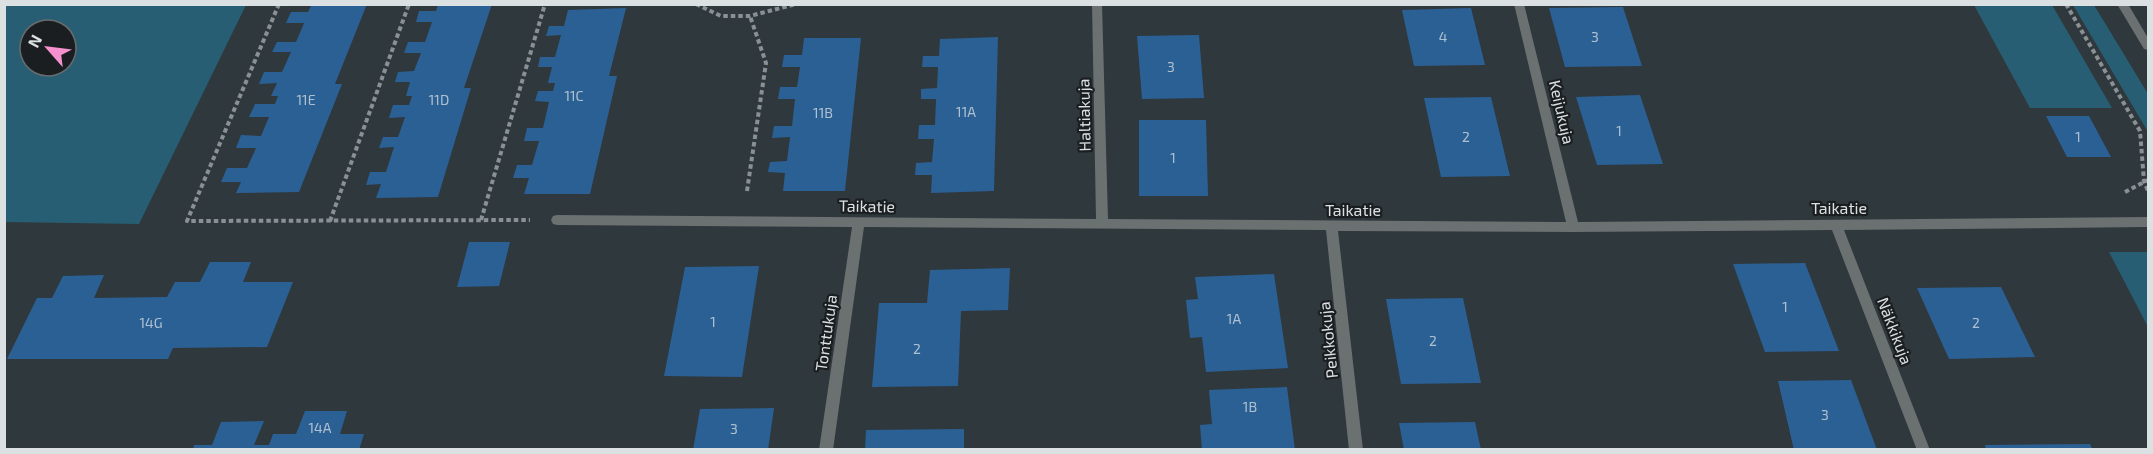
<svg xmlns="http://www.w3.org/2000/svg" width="2153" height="454" viewBox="0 0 2153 454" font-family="'Exo 2',sans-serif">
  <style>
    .green { fill: #285e74; fill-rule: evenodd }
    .building { fill: #2b6095 }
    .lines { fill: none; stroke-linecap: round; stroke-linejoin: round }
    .path { stroke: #8a9194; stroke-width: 4; stroke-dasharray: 4.5 3; stroke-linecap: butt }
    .minor { fill: #6b7071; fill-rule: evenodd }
    .tertiary { fill: #6b7071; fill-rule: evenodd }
    .labels { text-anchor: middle; stroke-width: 4.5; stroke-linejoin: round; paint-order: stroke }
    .number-label { font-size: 14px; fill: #afc0d0 }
    .street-label { font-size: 16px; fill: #dbe0e3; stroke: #1b1e20 }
  </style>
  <rect width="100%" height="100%" fill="#2f383c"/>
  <path class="green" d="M 5,4 L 246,5 L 139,224 L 5,222 ZM 30,30 L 66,30 L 66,66 L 30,66 Z
    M 1974,5 L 2052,5 L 2112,108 L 2030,108 Z
    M 2073,5 L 2094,5 L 2148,94 L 2148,132 Z
    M 2109,252 L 2148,252 L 2148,327 Z"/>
  <path class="building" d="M 312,4 L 367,4 L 335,84 L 342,84 L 299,192 L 236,193 L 241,182 L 221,182 L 227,168 L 247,168 L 256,148 L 236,148 L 241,135 L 261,136 L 269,117 L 249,117 L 255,104 L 275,104 L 278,96 L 271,96 L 277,83 L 259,84 L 264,72 L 282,72 L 291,52 L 272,52 L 277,42 L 296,42 L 304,23 L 286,23 L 291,12 L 308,12 Z
    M 438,4 L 492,4 L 464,88 L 471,88 L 438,197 L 376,198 L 381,184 L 366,185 L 370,172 L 386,172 L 394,147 L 379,148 L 383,137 L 398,137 L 405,117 L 389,118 L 393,105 L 409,105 L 412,96 L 406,96 L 410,82 L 395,82 L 398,72 L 414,71 L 421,53 L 404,53 L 408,42 L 425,42 L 432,22 L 416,22 L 419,11 L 436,11 Z
    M 1623,7 L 1642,66 L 1565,67 L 1549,8 Z
    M 626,8 L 609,76 L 617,76 L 590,194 L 524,194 L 529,178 L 513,178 L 517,165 L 532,165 L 539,141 L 524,141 L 527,128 L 543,128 L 549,102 L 535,101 L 538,91 L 553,91 L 555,83 L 548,83 L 552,67 L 538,67 L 540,57 L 555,57 L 561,35 L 546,36 L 549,26 L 564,26 L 568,10 Z
    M 1471,8 L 1485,65 L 1414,66 L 1402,10 Z
    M 1199,35 L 1204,98 L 1142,99 L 1137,36 Z
    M 998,37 L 994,191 L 931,193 L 932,175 L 915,175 L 916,163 L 932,162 L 934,139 L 918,139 L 919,125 L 935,125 L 936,99 L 921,99 L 921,89 L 937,88 L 938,67 L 922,67 L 923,56 L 939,56 L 940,39 Z
    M 804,38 L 861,38 L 845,191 L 783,191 L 785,173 L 768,172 L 770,162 L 787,161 L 790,137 L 772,138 L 774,126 L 792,126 L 795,99 L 778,99 L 780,87 L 797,87 L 800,67 L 782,67 L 784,55 L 802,55 Z
    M 1640,95 L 1663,164 L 1597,165 L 1576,97 Z
    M 1491,97 L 1510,176 L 1441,177 L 1424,98 Z
    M 2046,116 L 2089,116 L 2111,157 L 2067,157 Z
    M 1139,120 L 1206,120 L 1208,196 L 1139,196 Z
    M 469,242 L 510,242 L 499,286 L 457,287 Z
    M 210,262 L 251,262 L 243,282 L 293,282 L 267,347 L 173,348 L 168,359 L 7,359 L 37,298 L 52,298 L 63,276 L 104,275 L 94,298 L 167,297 L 175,282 L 200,282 Z
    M 1805,263 L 1839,351 L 1765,352 L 1733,264 Z
    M 759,266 L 742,377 L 664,376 L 685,267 Z
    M 1010,268 L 1008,310 L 961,311 L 958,386 L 872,387 L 879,303 L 927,303 L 930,270 Z
    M 1274,274 L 1288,368 L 1206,372 L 1202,337 L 1190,338 L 1186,300 L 1198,299 L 1195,277 Z
    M 2001,287 L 2035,357 L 1949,359 L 1917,288 Z
    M 1463,298 L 1481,383 L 1401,384 L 1386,299 Z
    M 1851,380 L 1877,450 L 1794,450 L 1778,381 Z
    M 1287,387 L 1295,450 L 1202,450 L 1200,425 L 1212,424 L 1209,390 Z
    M 774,408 L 768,450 L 693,450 L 700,409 Z
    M 305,411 L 347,411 L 340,434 L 364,434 L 359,450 L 193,450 L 194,445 L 212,445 L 221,422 L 264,421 L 254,445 L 269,445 L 273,434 L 296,434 Z
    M 1475,422 L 1481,450 L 1404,450 L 1399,423 Z
    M 964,429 L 964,450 L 865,450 L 866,430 Z
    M 2090,444 L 2093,450 L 1986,450 L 1985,445 Z"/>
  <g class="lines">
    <path class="path" d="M 279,4 L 187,221 L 530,220
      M 696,4 L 721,16 L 750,16 L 796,4
      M 2066,4 L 2140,131 L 2144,181 L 2148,191
      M 747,191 L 766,63 L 750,16
      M 2125,192 L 2148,180
      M 481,220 L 545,4
      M 330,221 L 409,4"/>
    <path class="minor" d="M 1092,4 L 1102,4 L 1108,219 L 1566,222 L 1514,4 L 1524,4 L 1578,222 L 2148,217 L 2148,227 L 1844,230 L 1930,450 L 1917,450 L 1832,230 L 1573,232 L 1338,231 L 1363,450 L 1349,450 L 1326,230 L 864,227 L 833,450 L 819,450 L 852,227 L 557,225 L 553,224 L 551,220 L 553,216 L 557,215 L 1096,219 Z"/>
    <path class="tertiary" d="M 2117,4 L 2128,4 L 2148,38 L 2148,50 L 2144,49 Z"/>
  </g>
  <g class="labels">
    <g class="number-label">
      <text x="1443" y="42">4</text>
      <text x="1595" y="42">3</text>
      <text x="1171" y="72">3</text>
      <text x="574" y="101">11C</text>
      <text x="306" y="105">11E</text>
      <text x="439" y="105">11D</text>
      <text x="966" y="117">11A</text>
      <text x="823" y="118">11B</text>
      <text x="1619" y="136">1</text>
      <text x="1466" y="142">2</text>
      <text x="2078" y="142">1</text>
      <text x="1173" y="163">1</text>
      <text x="1785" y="312">1</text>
      <text x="1234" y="324">1A</text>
      <text x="713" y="327">1</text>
      <text x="151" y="328">14G</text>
      <text x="1976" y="328">2</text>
      <text x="1433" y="346">2</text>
      <text x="917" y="354">2</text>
      <text x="1250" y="412">1B</text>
      <text x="1825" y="420">3</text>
      <text x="320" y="433">14A</text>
      <text x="734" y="434">3</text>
    </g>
    <g class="street-label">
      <text transform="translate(1562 112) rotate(77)" y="6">Keijukuja</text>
      <text transform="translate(1084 115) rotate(-91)" y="6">Haltiakuja</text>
      <text transform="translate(867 206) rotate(1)" y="6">Taikatie</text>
      <text x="1839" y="214">Taikatie</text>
      <text x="1353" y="216">Taikatie</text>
      <text transform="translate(1895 331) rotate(69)" y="6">Näkkikuja</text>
      <text transform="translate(826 333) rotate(-82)" y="6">Tonttukuja</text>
      <text transform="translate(1328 340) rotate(-96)" y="6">Peikkokuja</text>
    </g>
  </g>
  <rect width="2153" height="454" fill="none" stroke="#dbe0e3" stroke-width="12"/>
  <g transform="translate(48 48) rotate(298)"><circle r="28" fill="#1b1e20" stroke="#686c6e" stroke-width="1.5"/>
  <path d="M0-4.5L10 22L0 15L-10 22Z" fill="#f690cf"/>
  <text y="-9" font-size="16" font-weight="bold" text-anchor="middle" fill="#dbe0e3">N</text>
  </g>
</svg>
